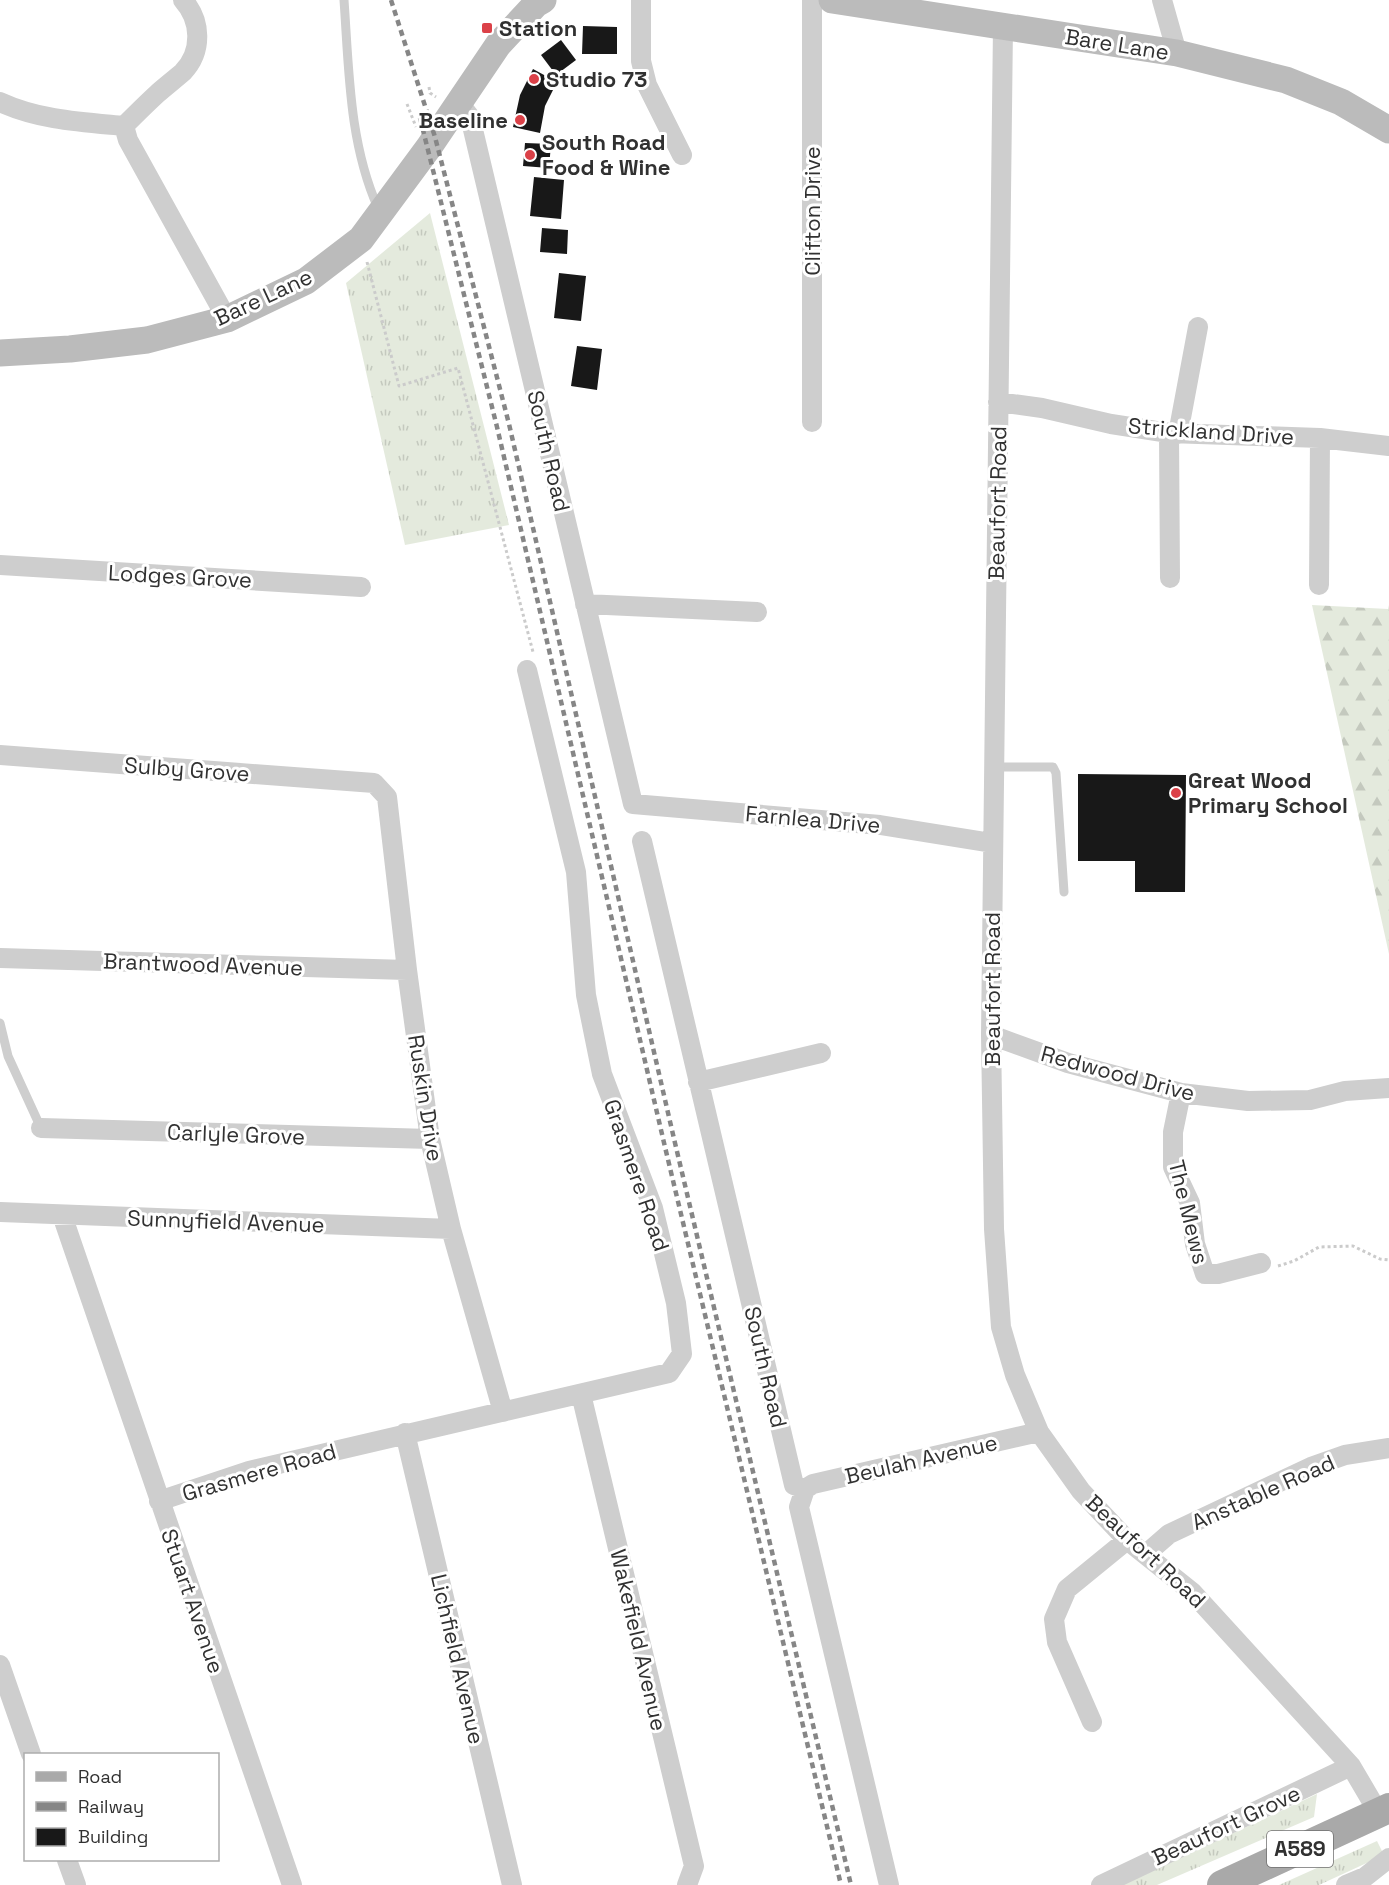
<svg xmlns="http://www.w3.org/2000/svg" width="1389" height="1885" viewBox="0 0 1389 1885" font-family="'Space Grotesk',sans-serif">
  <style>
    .grass { fill: url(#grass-tufts) }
    .forest { fill: url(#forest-firs) }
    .building { fill: #181818 }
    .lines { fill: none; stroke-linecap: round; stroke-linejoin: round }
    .path { stroke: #cbcbcb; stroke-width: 3; stroke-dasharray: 3 3; stroke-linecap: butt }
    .service { stroke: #cecece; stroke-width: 9 }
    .minor { stroke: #cecece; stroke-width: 20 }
    .secondary { stroke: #bbb; stroke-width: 27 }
    .primary { stroke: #a9a9a9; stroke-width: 30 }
    .rail { stroke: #868686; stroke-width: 4.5; stroke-dasharray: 6 4.5; stroke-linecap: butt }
    .poi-dot { fill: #db4148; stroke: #fff; stroke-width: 2 }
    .labels { text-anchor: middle; stroke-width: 6; stroke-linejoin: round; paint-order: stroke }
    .shield { fill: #fff; stroke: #6f6f6f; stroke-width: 1.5 }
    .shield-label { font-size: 21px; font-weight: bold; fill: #313131 }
    .poi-label { font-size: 22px; font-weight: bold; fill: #313131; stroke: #fff; text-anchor: start }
    .street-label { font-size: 22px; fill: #313131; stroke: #fff }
  </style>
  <defs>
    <pattern id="grass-tufts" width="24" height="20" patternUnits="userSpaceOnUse" patternTransform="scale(1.5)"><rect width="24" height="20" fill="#e4eadd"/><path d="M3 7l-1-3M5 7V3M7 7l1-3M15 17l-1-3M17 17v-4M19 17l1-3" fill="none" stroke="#c4c9be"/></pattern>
    <pattern id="forest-firs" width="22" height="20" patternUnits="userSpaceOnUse" patternTransform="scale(1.5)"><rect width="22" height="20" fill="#e4eadd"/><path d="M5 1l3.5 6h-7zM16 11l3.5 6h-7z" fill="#c4c9be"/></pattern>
  </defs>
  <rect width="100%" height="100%" fill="#fff"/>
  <path class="grass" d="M 430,213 L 509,525 L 405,545 L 346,283 Z
    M 1317,1794 L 1314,1817 L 1157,1885 L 1122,1885 Z
    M 1377,1841 L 1384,1855 L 1319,1885 L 1279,1885 Z"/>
  <path class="forest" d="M 1312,605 L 1388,609 L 1389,605 L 1389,954 Z"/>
  <path class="building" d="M 583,26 L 617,27 L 617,54 L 582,54 Z
    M 561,40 L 576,60 L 556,75 L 541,55 Z
    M 533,69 L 557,82 L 545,106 L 540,133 L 513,127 L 520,95 Z
    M 525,143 L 551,144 L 549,168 L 523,166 Z
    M 534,177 L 564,180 L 561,219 L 530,216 Z
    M 542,228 L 568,230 L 567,254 L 540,252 Z
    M 559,273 L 586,276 L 581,321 L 554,318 Z
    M 577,346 L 602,349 L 597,390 L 571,386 Z
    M 1078,774 L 1186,775 L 1185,892 L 1135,892 L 1135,861 L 1078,861 Z"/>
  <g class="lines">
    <path class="path" d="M 429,87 L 430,93 L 436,97
      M 407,104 L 416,127
      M 367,262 L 399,386 L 458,368 L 533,652
      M 1278,1266 L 1294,1261 L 1319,1247 L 1353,1246 L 1380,1259 L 1389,1260"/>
    <path class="service" d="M 344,0 C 349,70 349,143 378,208
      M 994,767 L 1053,767 L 1056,773 L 1064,892
      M 0,1023 L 8,1056 L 41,1128"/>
    <path class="minor" d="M 641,0 L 641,61 L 647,85 L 682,155
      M 1162,0 L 1177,53
      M 1003,26 L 991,1035 L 994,1229 L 1001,1327 L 1015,1375 L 1039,1432 L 1081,1491 L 1127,1540 L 1192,1592 L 1351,1766 L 1378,1812
      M 0,102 C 39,120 81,122 124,126 C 135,115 146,104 158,93 C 166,86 175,79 183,72 C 203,51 201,20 183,0
      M 459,103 L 470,117 L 633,804 L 880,825 L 992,843
      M 124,126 L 128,140 L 227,319
      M 998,402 L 1042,408 L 1111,424 L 1169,433 L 1320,438 L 1389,446
      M 812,422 L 812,0
      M 1169,433 L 1170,578
      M 1178,434 L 1198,327
      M 0,565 L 361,587
      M 1319,585 L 1320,438
      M 585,604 L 757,612
      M 0,755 L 374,783 L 387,797 L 407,970 L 430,1139 L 451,1229 L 503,1412
      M 642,841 L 794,1485 L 805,1489 L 799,1507 L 889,1885
      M 0,958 L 407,970
      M 991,1035 L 1068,1063 L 1181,1093 L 1248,1101 L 1310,1100 L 1345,1091 L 1389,1088
      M 698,1082 L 821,1053
      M 1181,1093 L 1173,1132 L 1173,1167 L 1190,1203 L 1195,1244 L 1205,1274 L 1218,1274 L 1261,1263
      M 41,1128 L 430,1139
      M 0,1212 L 451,1229
      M 62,1215 L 292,1885
      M 581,1394 L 694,1866 L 687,1885
      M 405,1433 L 512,1885
      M 805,1489 L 813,1484 L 1039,1432
      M 159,1501 L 249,1471 L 669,1373 L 682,1354 L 676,1303 L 653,1208 L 602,1074 L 586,995 L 576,872 L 527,670
      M 1146,1554 L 1169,1534 L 1311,1467 L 1345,1455 L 1389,1448
      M 0,1665 L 31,1754
      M 1092,1722 L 1057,1642 L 1054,1619 L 1067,1589 L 1127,1540
      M 67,1860 L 76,1885
      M 1101,1885 L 1351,1766
      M 1346,1885 L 1365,1877 L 1389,1858"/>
    <path class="secondary" d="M 832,0 L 1177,53 L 1286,80 L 1341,102 L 1389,130
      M 0,353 L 70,349 L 147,340 L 227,319 L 306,281 L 361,239 L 429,147 L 498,45 L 536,4 L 543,0"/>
    <path class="primary" d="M 1222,1885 L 1389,1808"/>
    <path class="rail" d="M 391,0 L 435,137 L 509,424 L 675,1143 L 851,1885
      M 420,118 L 497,427 L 665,1147 L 841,1885"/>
  </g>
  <g class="poi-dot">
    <rect x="481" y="22" width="12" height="12" rx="3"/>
    <circle cx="534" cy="79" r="6"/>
    <circle cx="520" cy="120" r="6"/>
    <circle cx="530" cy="155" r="6"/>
    <circle cx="1176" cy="793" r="6"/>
  </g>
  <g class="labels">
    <rect class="shield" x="1267" y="1831" width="66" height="36" rx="4.5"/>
    <g class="shield-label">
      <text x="1300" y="1856">A589</text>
    </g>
    <g class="poi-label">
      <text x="499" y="36">Station</text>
      <text x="546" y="87">Studio 73</text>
      <text x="508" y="128" text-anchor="end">Baseline</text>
      <text x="542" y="150">South Road<tspan x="542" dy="25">Food &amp; Wine</tspan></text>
      <text x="1188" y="788">Great Wood<tspan x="1188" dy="25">Primary School</tspan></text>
    </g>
    <g class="street-label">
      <text transform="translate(1117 44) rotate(9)" y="8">Bare Lane</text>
      <text transform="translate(812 211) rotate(-90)" y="8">Clifton Drive</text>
      <text transform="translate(263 297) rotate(-25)" y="8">Bare Lane</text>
      <text transform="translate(1211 431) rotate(4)" y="8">Strickland Drive</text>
      <text transform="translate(549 451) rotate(77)" y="8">South Road</text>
      <text transform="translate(997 503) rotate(-89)" y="8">Beaufort Road</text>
      <text transform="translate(180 576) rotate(3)" y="8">Lodges Grove</text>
      <text transform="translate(187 769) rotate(4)" y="8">Sulby Grove</text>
      <text transform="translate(813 819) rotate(5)" y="8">Farnlea Drive</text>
      <text transform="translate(203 964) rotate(2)" y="8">Brantwood Avenue</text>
      <text transform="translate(992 989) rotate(-90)" y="8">Beaufort Road</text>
      <text transform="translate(1118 1073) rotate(15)" y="8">Redwood Drive</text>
      <text transform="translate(426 1098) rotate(81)" y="8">Ruskin Drive</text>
      <text transform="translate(236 1134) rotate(2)" y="8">Carlyle Grove</text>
      <text transform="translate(637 1175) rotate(71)" y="8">Grasmere Road</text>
      <text transform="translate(1189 1212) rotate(76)" y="8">The Mews</text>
      <text transform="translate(226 1221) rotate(2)" y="8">Sunnyfield Avenue</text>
      <text transform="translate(766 1367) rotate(77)" y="8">South Road</text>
      <text transform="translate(921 1459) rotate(-13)" y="8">Beulah Avenue</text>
      <text transform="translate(259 1472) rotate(-16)" y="8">Grasmere Road</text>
      <text transform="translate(1263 1492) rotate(-24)" y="8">Anstable Road</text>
      <text transform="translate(1146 1551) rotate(43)" y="8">Beaufort Road</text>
      <text transform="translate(193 1601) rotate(71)" y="8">Stuart Avenue</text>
      <text transform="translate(639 1640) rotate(77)" y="8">Wakefield Avenue</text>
      <text transform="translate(458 1659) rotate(77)" y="8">Lichfield Avenue</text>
      <text transform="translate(1226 1825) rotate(-25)" y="8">Beaufort Grove</text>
    </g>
  </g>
  <rect x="24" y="1753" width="195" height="108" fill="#ffffff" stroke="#adadad" stroke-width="1.5"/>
  <rect x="36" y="1772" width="30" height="9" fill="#a9a9a9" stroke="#adadad" stroke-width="1.5"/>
  <text x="78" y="1783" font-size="18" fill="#313131">Road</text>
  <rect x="36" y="1802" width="30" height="9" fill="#868686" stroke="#adadad" stroke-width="1.5"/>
  <text x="78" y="1813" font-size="18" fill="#313131">Railway</text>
  <rect x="36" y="1828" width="30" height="18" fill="#181818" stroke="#adadad" stroke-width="1.5"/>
  <text x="78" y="1843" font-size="18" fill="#313131">Building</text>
</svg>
